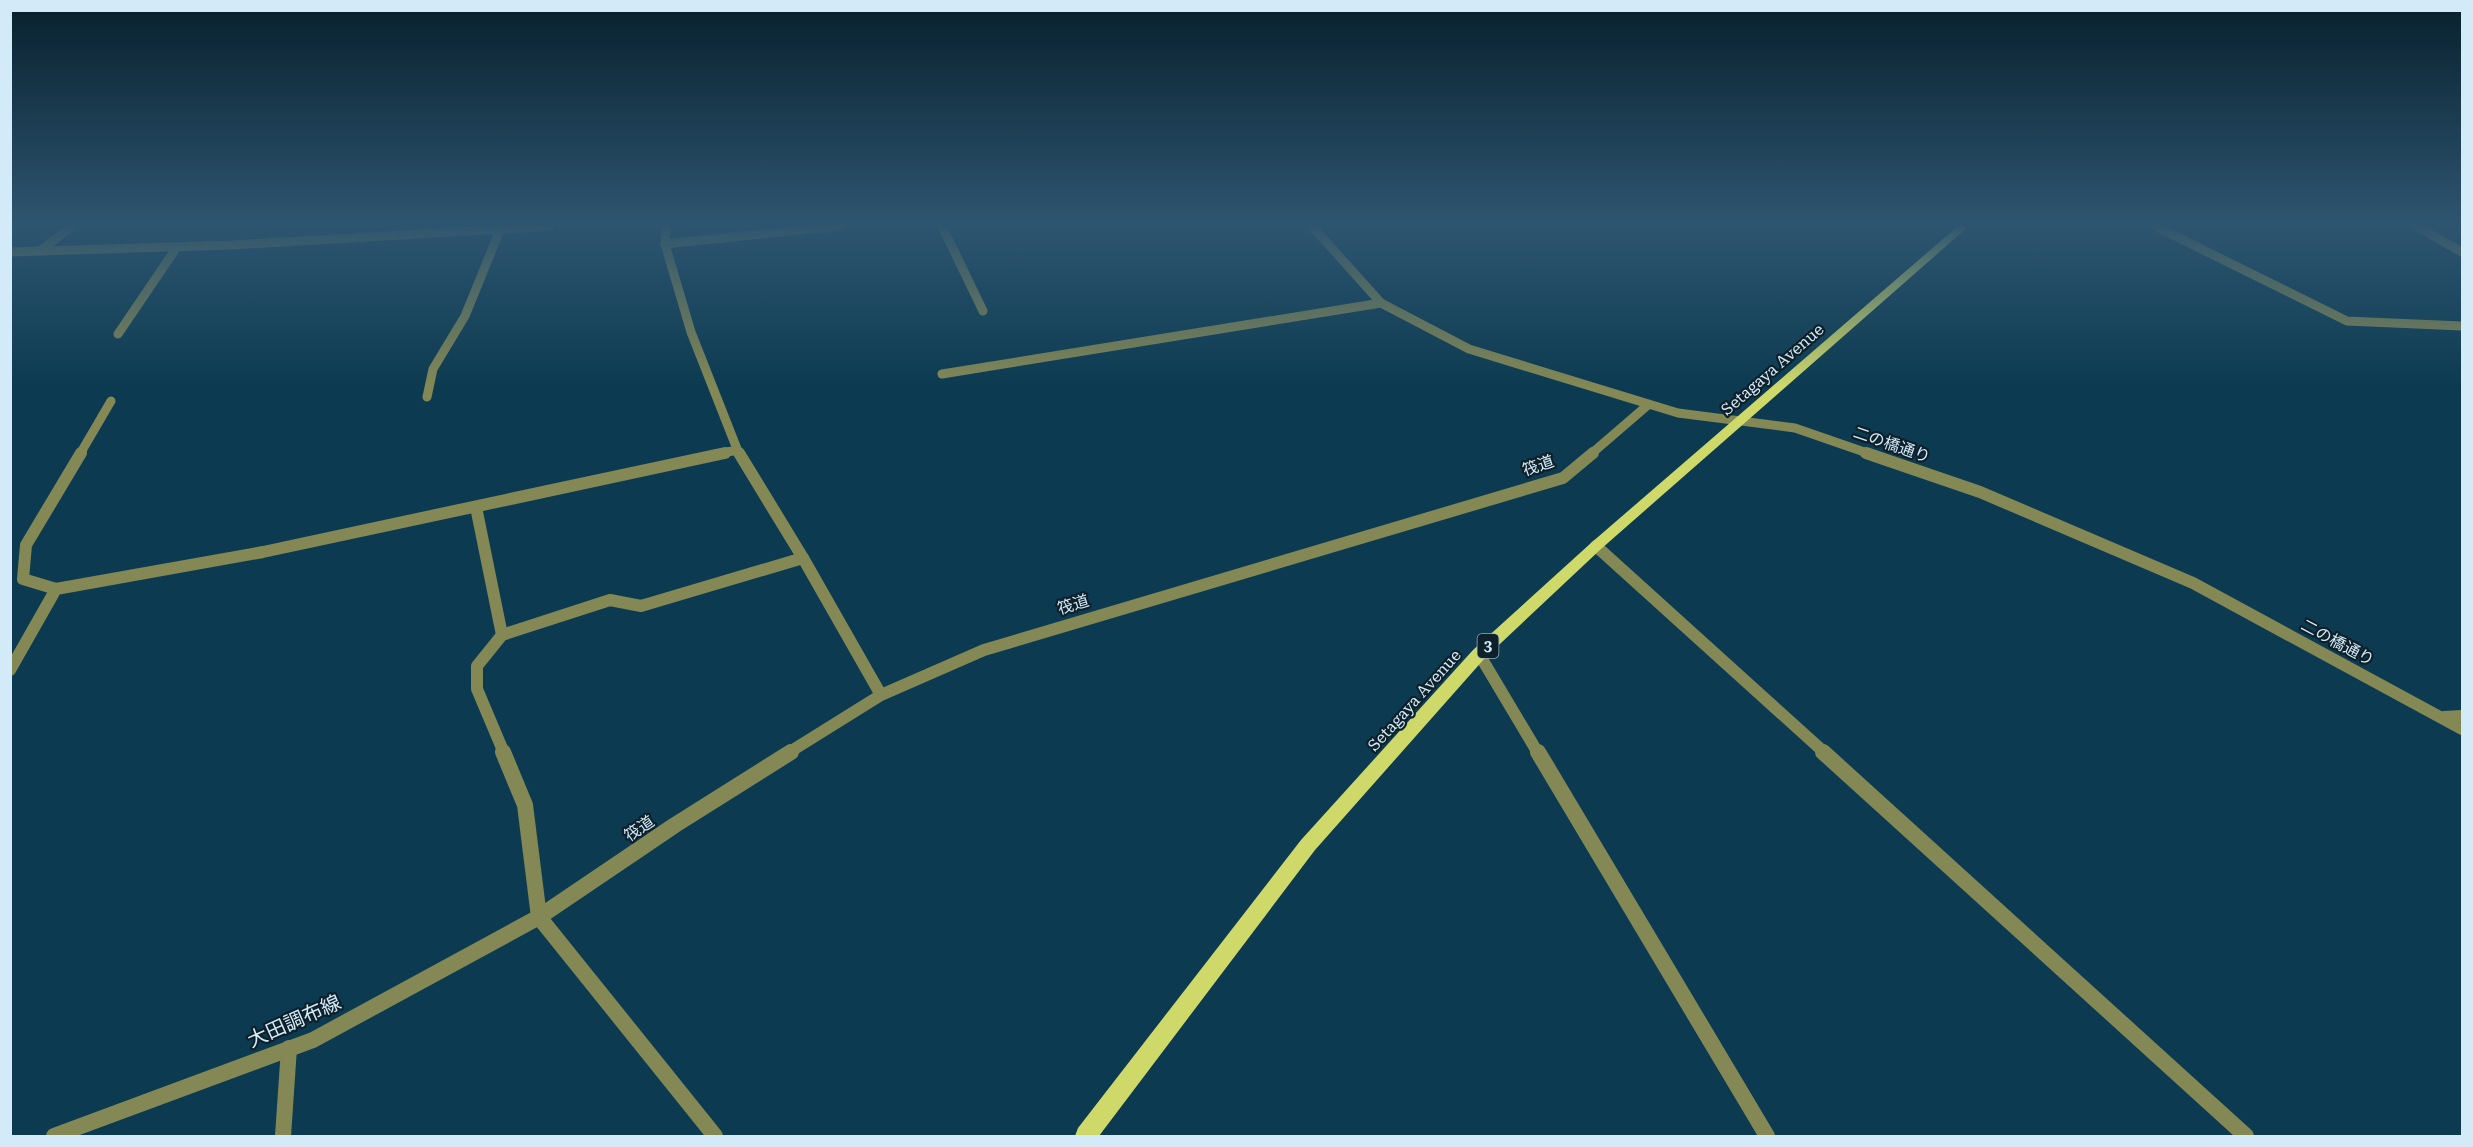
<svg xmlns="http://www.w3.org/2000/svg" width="2473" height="1147" viewBox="0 0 2473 1147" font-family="'Roboto Serif','Noto Sans JP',serif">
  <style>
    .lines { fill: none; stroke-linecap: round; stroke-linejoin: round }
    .service-far2 { stroke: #838855; stroke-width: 9 }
    .service-far1 { stroke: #838855; stroke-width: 12 }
    .service { stroke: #838855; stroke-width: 16 }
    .minor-far2 { stroke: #838855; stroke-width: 9 }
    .minor-far1 { stroke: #838855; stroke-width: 12 }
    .minor { stroke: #838855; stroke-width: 16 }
    .primary { fill: #cfd96a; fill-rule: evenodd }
    .labels { text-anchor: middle; stroke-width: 4.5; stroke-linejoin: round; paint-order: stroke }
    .shield { fill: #0e202a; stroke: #98aeba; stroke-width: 1.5 }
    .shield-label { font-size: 15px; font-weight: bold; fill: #d3ebf8 }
    .street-label { font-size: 16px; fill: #d3ebf8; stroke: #0e202a }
    .near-street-label { font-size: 20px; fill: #d3ebf8; stroke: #0e202a }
  </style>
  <rect width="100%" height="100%" fill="#0c3b51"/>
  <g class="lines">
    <path class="service-far2" d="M 942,226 L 983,311
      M 2155,226 L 2347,321 L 2462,326
      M 2416,226 L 2462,252
      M 665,244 L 840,226
      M 40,251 L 72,226
      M 118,334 L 177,247
      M 942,374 L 1381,303
      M 427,397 L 433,369 L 465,316 L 500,230"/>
    <path class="service-far1" d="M 476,507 L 502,635 L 610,600 L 641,606 L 803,558
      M 1596,546 L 1825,753
      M 502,635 L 477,666 L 477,689 L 504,753
      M 1479,654 L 1538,753"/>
    <path class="service" d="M 503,752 L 525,805 L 539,917 L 715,1136
      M 1538,752 L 1767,1136
      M 1823,752 L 2246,1136
      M 283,1136 L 289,1048"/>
    <path class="minor-far2" d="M 666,226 L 665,244 L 691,332 L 739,454
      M 1312,226 L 1381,303 L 1469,349 L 1678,413 L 1795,428 L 1870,454
      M 10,252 L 232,245 L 550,226
      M 80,454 L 111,401
      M 718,454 L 737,450
      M 1591,454 L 1649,404"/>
    <path class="minor-far1" d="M 81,453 L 26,545 L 23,579 L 56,589 L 263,552 L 725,453
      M 739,453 L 803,558 L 881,695
      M 1866,453 L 1980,492 L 2193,583 L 2462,729
      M 10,670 L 56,589
      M 2444,717 L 2462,716
      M 788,753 L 881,695 L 984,650 L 1563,478 L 1593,453"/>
    <path class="minor" d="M 54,1136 L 313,1040 L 539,917 L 675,825 L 791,752"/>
    <path class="primary" d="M 1958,226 L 1969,226 L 1601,549 L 1485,658 L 1315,850 L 1099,1136 L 1075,1136 L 1078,1128 L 1301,840 L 1473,650 L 1591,543 Z"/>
  </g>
  <linearGradient id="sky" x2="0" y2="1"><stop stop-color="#07202d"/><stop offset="0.58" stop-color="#2e5570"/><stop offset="1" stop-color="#2e5570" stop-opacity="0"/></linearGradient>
  <rect width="2473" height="387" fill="url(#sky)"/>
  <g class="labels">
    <rect class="shield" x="1477.5" y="634" width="21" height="24" rx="4.5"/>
    <g class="shield-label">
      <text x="1488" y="651">3</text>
    </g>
    <g class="street-label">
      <text transform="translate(1772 369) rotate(-41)" y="6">Setagaya Avenue</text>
      <text transform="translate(1892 444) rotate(19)" y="6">二の橋通り</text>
      <text transform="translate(1538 465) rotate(-19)" y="6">筏道</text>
      <text transform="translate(1073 604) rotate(-17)" y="6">筏道</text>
      <text transform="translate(2338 642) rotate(28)" y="6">二の橋通り</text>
      <text transform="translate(1414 700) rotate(-48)" y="6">Setagaya Avenue</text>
      <text transform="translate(639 828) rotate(-34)" y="6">筏道</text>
    </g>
    <g class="near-street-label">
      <text transform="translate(294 1021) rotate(-24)" y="7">大田調布線</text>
    </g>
  </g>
  <rect width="2473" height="1147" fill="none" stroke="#d3ebf8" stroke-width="24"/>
</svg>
